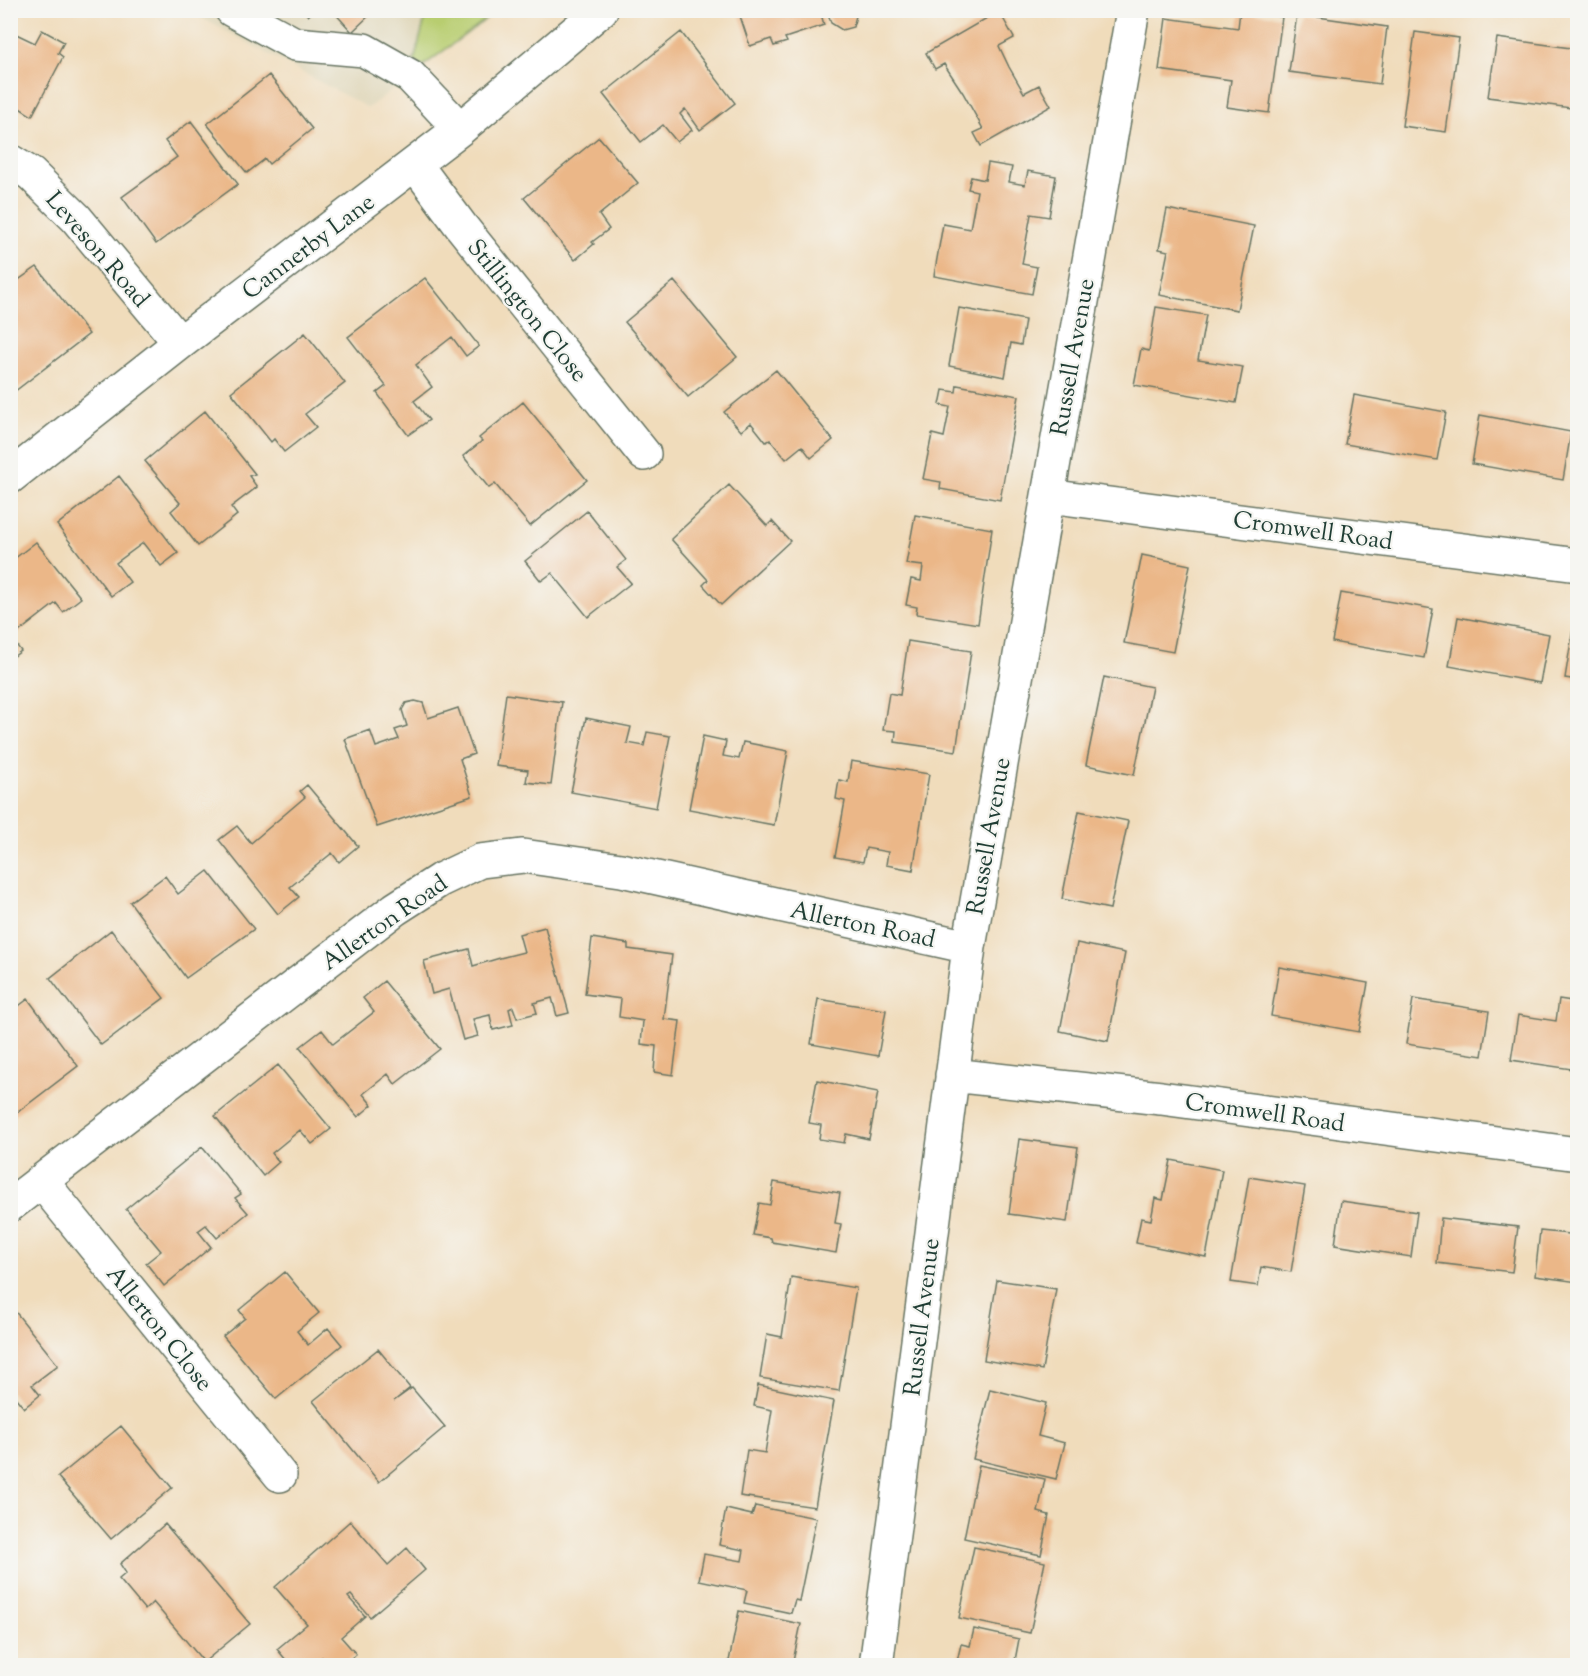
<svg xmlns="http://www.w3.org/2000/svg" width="1588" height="1676" viewBox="0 0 1588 1676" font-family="'Sorts Mill Goudy',serif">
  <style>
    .built { fill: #ded4b5 }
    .green { fill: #b8cd70; stroke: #6c8552; stroke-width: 1.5 }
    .building { fill: #ebb788 }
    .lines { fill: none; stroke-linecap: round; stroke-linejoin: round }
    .minor-casing { stroke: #687563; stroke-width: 36 }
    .minor { stroke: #fff; stroke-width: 33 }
    .labels { text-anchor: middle; stroke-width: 4.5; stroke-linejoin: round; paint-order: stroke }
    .street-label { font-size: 24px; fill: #1f3d34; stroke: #f6f6f2 }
  </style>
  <rect width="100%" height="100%" fill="#f6f6f2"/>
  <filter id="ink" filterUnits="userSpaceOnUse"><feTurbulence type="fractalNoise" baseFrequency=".0167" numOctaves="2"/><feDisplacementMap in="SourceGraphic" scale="12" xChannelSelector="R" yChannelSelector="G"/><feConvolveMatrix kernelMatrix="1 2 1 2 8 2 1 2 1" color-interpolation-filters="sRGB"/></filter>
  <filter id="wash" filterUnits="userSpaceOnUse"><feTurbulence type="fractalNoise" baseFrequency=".008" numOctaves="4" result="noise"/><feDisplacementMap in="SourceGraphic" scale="24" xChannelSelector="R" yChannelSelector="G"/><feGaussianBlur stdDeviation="1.35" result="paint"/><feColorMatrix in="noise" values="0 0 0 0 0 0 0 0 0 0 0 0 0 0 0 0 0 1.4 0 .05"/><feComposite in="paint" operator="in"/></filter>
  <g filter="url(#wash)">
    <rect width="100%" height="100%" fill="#f0dcbb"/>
    <path class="built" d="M 189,11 L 497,11 L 368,108 Z"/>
    <path class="green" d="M 427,11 L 497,11 L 423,66 L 414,61 Z"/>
    <g id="blocks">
      <path class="building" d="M 303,10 L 315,10 L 308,16 Z
        M 332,10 L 375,10 L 352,32 Z
        M 738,10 L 820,10 L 824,25 L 785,38 L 787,42 L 774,46 L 771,39 L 750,46 Z
        M 827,10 L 854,10 L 856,16 L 853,27 L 842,30 L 831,23 Z
        M 999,11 L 1014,38 L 999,46 L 1009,67 L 1024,93 L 1039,85 L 1051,106 L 981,146 L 974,133 L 983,129 L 963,93 L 944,64 L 935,69 L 926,53 Z
        M 1240,11 L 1282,17 L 1269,113 L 1227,107 L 1231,80 L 1159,70 L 1166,18 L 1238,28 Z
        M 1297,14 L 1387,27 L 1380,84 L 1289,72 Z
        M 42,30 L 64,42 L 58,53 L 63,57 L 32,116 L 10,102 L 10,31 L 35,43 Z
        M 681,32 L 735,103 L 700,130 L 685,109 L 680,114 L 692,130 L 677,142 L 663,125 L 641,142 L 603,94 Z
        M 1415,32 L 1459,38 L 1446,132 L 1402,126 Z
        M 1497,38 L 1578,49 L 1578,109 L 1488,97 Z
        M 269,75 L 312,129 L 269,164 L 265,159 L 247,173 L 207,124 Z
        M 191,121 L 238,184 L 156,244 L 122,197 L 177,157 L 165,141 Z
        M 599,137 L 638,183 L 599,215 L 609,229 L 592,242 L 594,244 L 575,260 L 524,198 Z
        M 988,163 L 1012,167 L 1009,182 L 1025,185 L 1028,171 L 1056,176 L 1049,217 L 1031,214 L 1022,264 L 1037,267 L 1032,294 L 934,276 L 943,224 L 970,229 L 977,191 L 968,189 L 971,177 L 985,180 Z
        M 1167,209 L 1254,226 L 1237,310 L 1159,295 L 1168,251 L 1159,249 Z
        M 37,267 L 89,334 L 10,395 L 10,286 Z
        M 425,278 L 479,346 L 466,356 L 452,337 L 416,365 L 432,387 L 414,401 L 429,420 L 408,435 L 377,393 L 386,386 L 348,337 Z
        M 674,281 L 737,357 L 688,397 L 625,322 Z
        M 1156,307 L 1206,315 L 1198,360 L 1243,367 L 1236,403 L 1134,385 L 1141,349 L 1149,351 Z
        M 959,308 L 1025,320 L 1021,345 L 1011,343 L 1005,377 L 949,366 Z
        M 305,333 L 345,383 L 305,414 L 316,427 L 284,452 L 274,439 L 271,442 L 231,392 Z
        M 776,370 L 833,440 L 811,458 L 802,446 L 786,459 L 770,440 L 766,442 L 751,423 L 741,431 L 724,412 Z
        M 957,385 L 1019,396 L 1000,500 L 940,489 L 941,482 L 923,479 L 932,434 L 944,437 L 950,407 L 940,405 L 943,390 L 956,392 Z
        M 1354,395 L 1446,412 L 1437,460 L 1345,444 Z
        M 523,402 L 587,480 L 530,526 L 495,484 L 489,488 L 463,456 L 482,441 L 479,438 Z
        M 205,411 L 255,474 L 249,476 L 257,487 L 231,507 L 237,515 L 198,546 L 171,511 L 180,503 L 145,461 Z
        M 1480,415 L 1571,432 L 1563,480 L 1472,464 Z
        M 119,476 L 178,553 L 161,566 L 143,543 L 116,563 L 130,582 L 111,596 L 57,525 Z
        M 729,485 L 767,526 L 772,521 L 790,541 L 721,605 L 703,585 L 708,580 L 671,539 Z
        M 587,511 L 626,560 L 617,567 L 631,583 L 588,617 L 552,573 L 541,581 L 525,561 Z
        M 915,515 L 992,529 L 978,624 L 916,614 L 917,607 L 906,605 L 911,579 L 921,581 L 923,566 L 906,564 Z
        M 36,542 L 81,598 L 63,612 L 56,603 L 11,638 L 21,651 L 10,659 L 10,562 Z
        M 1142,555 L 1190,565 L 1173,652 L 1124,643 Z
        M 1341,593 L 1433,609 L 1424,658 L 1332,642 Z
        M 1458,617 L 1549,634 L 1540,683 L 1449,666 Z
        M 1573,629 L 1578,630 L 1578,680 L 1565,678 Z
        M 908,641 L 971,651 L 956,751 L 895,742 L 896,731 L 883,730 L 889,693 L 900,695 Z
        M 1104,677 L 1152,687 L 1134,775 L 1086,765 Z
        M 506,694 L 562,702 L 551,785 L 526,782 L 528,770 L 496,766 Z
        M 415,701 L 423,703 L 428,718 L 458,708 L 474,754 L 460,759 L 472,796 L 377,827 L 345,739 L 370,730 L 376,747 L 399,739 L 395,730 L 407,726 L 402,710 L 406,703 Z
        M 586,718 L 631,727 L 627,743 L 644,746 L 647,732 L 670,736 L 656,808 L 571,792 Z
        M 703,736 L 726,741 L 723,756 L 739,759 L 743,742 L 788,751 L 774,825 L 689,809 Z
        M 851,761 L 929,774 L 913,870 L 886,865 L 888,852 L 866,848 L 863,862 L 835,857 L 845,801 L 836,799 L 839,780 L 848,782 Z
        M 307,785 L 358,846 L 339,862 L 332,853 L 290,887 L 299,897 L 278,914 L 219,840 L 237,826 L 251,843 L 305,797 L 300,791 Z
        M 1079,811 L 1128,821 L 1110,909 L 1062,899 Z
        M 208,871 L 254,929 L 186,978 L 130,902 L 165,876 L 178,894 Z
        M 545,927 L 569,1013 L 557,1016 L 552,998 L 534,1003 L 537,1013 L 517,1018 L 513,1007 L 509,1009 L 513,1025 L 493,1030 L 490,1015 L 473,1019 L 478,1036 L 463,1040 L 449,989 L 432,994 L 424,961 L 469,949 L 473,966 L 500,958 L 524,952 L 519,934 Z
        M 111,930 L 164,998 L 101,1045 L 50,978 Z
        M 592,938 L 628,944 L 628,949 L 672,955 L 664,1019 L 680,1021 L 673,1075 L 654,1072 L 656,1046 L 641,1044 L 643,1021 L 619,1017 L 621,999 L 585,994 Z
        M 1077,943 L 1125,953 L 1108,1041 L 1060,1031 Z
        M 1279,967 L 1368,983 L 1359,1032 L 1271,1016 Z
        M 384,981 L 440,1049 L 395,1084 L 388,1074 L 363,1094 L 372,1105 L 358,1117 L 300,1047 L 322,1030 L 333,1044 L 374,1012 L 363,998 Z
        M 28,999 L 78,1066 L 10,1118 L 10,1009 L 12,1011 Z
        M 818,999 L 886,1010 L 878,1056 L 811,1044 Z
        M 1413,999 L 1489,1011 L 1482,1056 L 1406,1044 Z
        M 1559,999 L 1578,1002 L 1578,1070 L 1511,1060 L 1518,1015 L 1556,1021 Z
        M 278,1065 L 331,1129 L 312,1144 L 300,1130 L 272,1153 L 279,1162 L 263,1176 L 215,1116 Z
        M 817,1080 L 878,1092 L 869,1139 L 846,1134 L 844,1143 L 819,1139 L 821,1125 L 809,1123 Z
        M 1019,1139 L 1078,1147 L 1067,1222 L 1009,1214 Z
        M 202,1147 L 241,1194 L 235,1198 L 248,1213 L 217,1238 L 206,1225 L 198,1231 L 211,1247 L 164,1286 L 146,1263 L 161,1251 L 126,1209 Z
        M 1171,1160 L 1222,1170 L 1206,1257 L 1136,1243 L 1141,1218 L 1151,1220 L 1155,1198 L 1163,1200 Z
        M 1249,1177 L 1305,1186 L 1291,1272 L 1261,1267 L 1258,1286 L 1231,1282 Z
        M 774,1182 L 840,1193 L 835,1223 L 841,1224 L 836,1253 L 772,1242 L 771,1238 L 753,1235 L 759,1203 L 770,1205 Z
        M 1341,1201 L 1417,1212 L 1411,1257 L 1335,1245 Z
        M 1441,1218 L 1518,1227 L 1512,1272 L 1437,1263 Z
        M 1540,1231 L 1578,1235 L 1578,1282 L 1535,1276 Z
        M 285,1272 L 319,1313 L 297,1331 L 308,1345 L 328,1328 L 342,1345 L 276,1399 L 223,1336 L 245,1318 L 239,1310 Z
        M 791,1277 L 856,1288 L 839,1391 L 760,1378 L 767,1334 L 782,1337 Z
        M 997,1280 L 1056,1289 L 1042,1370 L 984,1360 Z
        M 10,1305 L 58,1365 L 32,1385 L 40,1395 L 24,1408 L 10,1391 Z
        M 378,1349 L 410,1388 L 394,1401 L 412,1388 L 445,1427 L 379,1482 L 313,1401 Z
        M 758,1385 L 834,1401 L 815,1507 L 740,1496 L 747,1450 L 765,1453 L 772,1410 L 754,1406 Z
        M 990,1389 L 1046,1403 L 1038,1436 L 1065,1443 L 1056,1479 L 973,1459 Z
        M 121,1426 L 172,1488 L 111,1539 L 58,1477 Z
        M 979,1465 L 1045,1479 L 1038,1512 L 1049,1515 L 1041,1555 L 964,1538 Z
        M 755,1506 L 816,1518 L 799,1601 L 795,1600 L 791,1613 L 744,1603 L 747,1590 L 699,1580 L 704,1554 L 742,1561 L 744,1550 L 719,1545 L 726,1509 L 752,1515 Z
        M 350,1521 L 388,1565 L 407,1548 L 425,1570 L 370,1617 L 351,1595 L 348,1597 L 365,1616 L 341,1637 L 356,1654 L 342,1666 L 329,1666 L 322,1657 L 312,1666 L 291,1666 L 277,1649 L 307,1624 L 275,1587 Z
        M 165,1524 L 250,1624 L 204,1662 L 153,1602 L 145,1610 L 119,1579 L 126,1573 L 120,1564 Z
        M 974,1547 L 1045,1562 L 1030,1633 L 959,1618 Z
        M 739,1611 L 801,1624 L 792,1666 L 728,1666 Z
        M 974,1629 L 1019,1639 L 1014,1666 L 956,1666 L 961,1644 L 970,1646 Z"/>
    </g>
  </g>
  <g filter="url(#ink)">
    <use href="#blocks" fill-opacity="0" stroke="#687563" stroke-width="1.5"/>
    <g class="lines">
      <defs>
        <path id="minor" d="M 232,10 L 295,44 L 364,50 L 410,76 L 460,129
          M 10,161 L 31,174 L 76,218 L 180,343
          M 415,164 L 461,226 L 644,454
          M 10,477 L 180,343 L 460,129 L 601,10
          M 1048,496 L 1578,565
          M 952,1075 L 1161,1098 L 1578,1154
          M 42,1182 L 280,1475
          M 10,1205 L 395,909 L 440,880 L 480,861 L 523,856 L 621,870 L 969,947
          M 876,1666 L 969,947 L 1133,10"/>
      </defs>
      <use href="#minor" class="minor-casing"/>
      <use href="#minor" class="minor"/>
    </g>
  </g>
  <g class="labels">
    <g class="street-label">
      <text transform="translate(308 246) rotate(-37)" y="8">Cannerby Lane</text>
      <text transform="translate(98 249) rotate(49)" y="8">Leveson Road</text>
      <text transform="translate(528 310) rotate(51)" y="8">Stillington Close</text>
      <text transform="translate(1072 357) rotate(-80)" y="8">Russell Avenue</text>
      <text transform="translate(1313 530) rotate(8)" y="8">Cromwell Road</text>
      <text transform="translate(988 836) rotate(-80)" y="8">Russell Avenue</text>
      <text transform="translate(384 922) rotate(-35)" y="8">Allerton Road</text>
      <text transform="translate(863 924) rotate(12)" y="8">Allerton Road</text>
      <text transform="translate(1265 1112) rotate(8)" y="8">Cromwell Road</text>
      <text transform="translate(921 1317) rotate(-83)" y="8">Russell Avenue</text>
      <text transform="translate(160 1328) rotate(51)" y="8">Allerton Close</text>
    </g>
  </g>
  <rect width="1588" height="1676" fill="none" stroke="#f6f6f2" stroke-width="36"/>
</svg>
